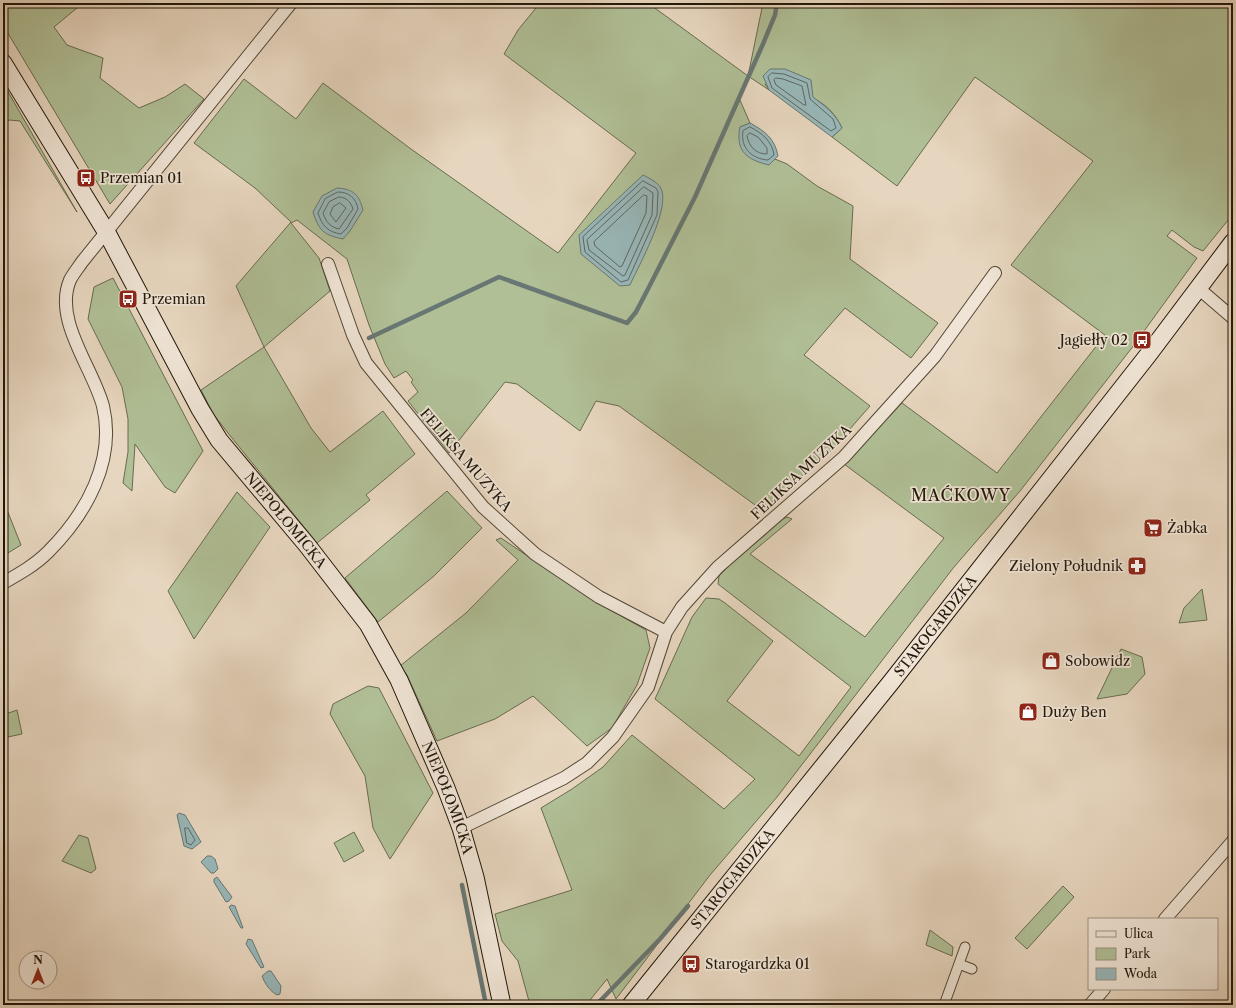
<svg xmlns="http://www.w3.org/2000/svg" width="1236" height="1008" viewBox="0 0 1236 1008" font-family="'Libre Caslon Text',serif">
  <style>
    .green { fill: #b0bf96; stroke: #686b50 }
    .water { fill: #98b7b9; stroke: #687773 }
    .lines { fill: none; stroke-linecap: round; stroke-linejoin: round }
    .shore { stroke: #5c6761; stroke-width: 1 }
    .stream { stroke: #687773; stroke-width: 4.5 }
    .pedestrian-casing { stroke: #524736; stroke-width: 11 }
    .minor-casing { stroke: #524736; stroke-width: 14 }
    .secondary-casing { stroke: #211709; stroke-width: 19 }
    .pedestrian { stroke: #efe4d5; stroke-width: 9 }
    .minor { stroke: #efe4d5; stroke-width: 12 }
    .secondary { stroke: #efe4d5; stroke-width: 17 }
    .labels { text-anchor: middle; stroke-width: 3.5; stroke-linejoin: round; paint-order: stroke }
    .poi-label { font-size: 14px; fill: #211709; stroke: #efe4d5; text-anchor: start }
    .street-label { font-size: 14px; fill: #211709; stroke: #efe4d5 }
    .quarter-label { font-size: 16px; letter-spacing: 1px; fill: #211709; stroke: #efe4d5 }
  </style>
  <rect width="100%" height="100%" fill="#e7d6bf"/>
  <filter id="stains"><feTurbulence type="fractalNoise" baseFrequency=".005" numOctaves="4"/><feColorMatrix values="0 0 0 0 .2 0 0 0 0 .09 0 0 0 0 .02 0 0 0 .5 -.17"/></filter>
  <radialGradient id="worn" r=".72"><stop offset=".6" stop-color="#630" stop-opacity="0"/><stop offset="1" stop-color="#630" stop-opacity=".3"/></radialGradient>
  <path class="green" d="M 3,3 L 83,3 L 54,27 L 67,45 L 103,58 L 100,78 L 139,108 L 165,97 L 185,84 L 204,99 L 110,204 L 3,25 Z
    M 540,3 L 648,3 L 748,76 L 763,3 L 1233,3 L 1233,214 L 1203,251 L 1194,247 L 1172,230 L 1167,236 L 1197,258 L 1131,349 L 1020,491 L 954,567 L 777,797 L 710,875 L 616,999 L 607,979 L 586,1005 L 530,1005 L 518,961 L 502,941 L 495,914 L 572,890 L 541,808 L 572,789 L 603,767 L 632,735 L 724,809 L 755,779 L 655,699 L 692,617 L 706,598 L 719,599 L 725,603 L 773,641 L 727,701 L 799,756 L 851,687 L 718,584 L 719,576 L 745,550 L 783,519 L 787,517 L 792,519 L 750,554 L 865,637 L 944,538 L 844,464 L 902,403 L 997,473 L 1105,335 L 1011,265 L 1093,161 L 975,77 L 897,186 L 832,137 L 842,128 C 827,95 797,92 765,84 L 769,90 L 748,76 L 739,98 L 750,123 L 740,127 L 769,165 L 775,159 L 787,164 L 817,186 L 853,206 L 850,259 L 938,323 L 911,358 L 845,308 L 804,355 L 870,406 L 828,454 L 762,510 L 619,406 L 596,401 L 580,431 L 517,384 L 505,382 L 449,453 L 408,401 L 418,392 L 411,382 L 413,380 L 406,371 L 394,378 L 385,364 L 369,325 L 347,259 L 297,220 L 291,223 L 319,258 L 330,291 L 264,347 L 311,428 L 330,452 L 383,411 L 415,454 L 366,495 L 370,500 L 317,543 L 228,433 L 214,415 L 201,390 L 264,347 L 236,286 L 291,222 L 255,188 L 194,143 L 244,79 L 296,119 L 323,83 L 411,149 L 558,253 L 636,153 L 504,54 L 518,30 Z
    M 3,83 L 77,212 L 20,121 L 9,120 L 3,124 Z
    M 113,278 L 203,451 L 175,493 L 165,487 L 135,444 L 132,491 L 123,483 L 128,452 L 128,419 L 122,387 L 88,319 L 94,287 Z
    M 447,491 L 482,528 L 434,576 L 378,622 L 345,578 Z
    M 237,492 L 270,527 L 194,639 L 168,591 Z
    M 3,500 L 21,545 L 3,556 Z
    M 501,538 L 591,599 L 646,630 L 650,648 L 637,685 L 612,728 L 587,746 L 533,696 L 495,719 L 437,741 L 407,675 L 400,666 L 466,613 L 518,560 L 496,540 Z
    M 1202,589 L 1207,620 L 1179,623 L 1184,608 Z
    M 1121,649 L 1142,657 L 1145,674 L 1127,694 L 1097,699 Z
    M 368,686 L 379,688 L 433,793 L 390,859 L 373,828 L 365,776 L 330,714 L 333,704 Z
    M 17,710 L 22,734 L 3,738 L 3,715 Z
    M 354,832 L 364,851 L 344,862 L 334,843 Z
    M 79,835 L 88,838 L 96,869 L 91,873 L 62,861 Z
    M 1063,886 L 1074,897 L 1027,949 L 1015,938 Z
    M 930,930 L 953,947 L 952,956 L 926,945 Z"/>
  <path class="water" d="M 770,69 L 785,69 L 811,80 L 813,97 C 826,107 835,113 842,128 L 832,137 L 769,90 L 763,76 Z
    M 750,123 C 765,131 775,139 778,156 L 769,165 C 748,160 735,152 740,127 Z
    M 643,175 C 649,178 660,183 662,191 C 668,213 640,263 630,285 L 620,286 L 581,254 L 579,235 Z
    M 337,188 C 354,189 359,195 363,210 L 350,231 L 343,239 C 324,235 319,231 313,212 L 322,196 Z
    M 179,813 L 185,815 L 201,842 L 192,849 L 184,846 L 177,815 Z
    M 207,856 L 211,856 L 215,859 L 218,869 L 214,873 L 211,873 L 201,862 Z
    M 217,877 L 232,897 L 229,901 L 226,902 L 214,882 L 214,879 Z
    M 231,905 L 235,906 L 243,928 L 241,928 L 229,907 Z
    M 248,939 L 252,940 L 264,967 L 261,968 L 246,944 Z
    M 268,971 L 271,971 L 281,986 L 280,994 L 277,995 C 270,991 265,984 262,976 Z"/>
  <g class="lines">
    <path class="shore" d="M 772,73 L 784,74 L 807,83 L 810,99 L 833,119 L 836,128 L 831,131 L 772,88 L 768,77 Z
      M 776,78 L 783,79 L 802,86 L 806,105 L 804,105 L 776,85 L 774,80 Z
      M 750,127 C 762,133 772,141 774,155 L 768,160 C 752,159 740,148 743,131 Z
      M 750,133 L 758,137 L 767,148 L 767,154 C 756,154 749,147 747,136 Z
      M 643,181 L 656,188 L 658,192 L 657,215 L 628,280 L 621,282 L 585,252 L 583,237 Z
      M 644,187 L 653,193 L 652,215 L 625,275 L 623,276 L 589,250 L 587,240 Z
      M 338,192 C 349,192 356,198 358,209 L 347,228 L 341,234 C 328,232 322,226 318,213 L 325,199 Z
      M 644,195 L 647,196 L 646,213 L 622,266 L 620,267 L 595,246 L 594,242 Z
      M 339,197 C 346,197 351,202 353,209 L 339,229 C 330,227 326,222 323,213 L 329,202 Z
      M 340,203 L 346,208 L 336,222 L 330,214 L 333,207 Z
      M 185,828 L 188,828 L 195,840 L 191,845 L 187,843 Z"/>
    <path class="stream" d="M 369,338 L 499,277 L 627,323 L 636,312 L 649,287 L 695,197 L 763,44 L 775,15 L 777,3
      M 462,885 L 486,1005
      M 600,1001 L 660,939 L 688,906"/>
    <defs>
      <path id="pedestrian" d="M 959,964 L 972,969
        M 944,1005 L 965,947"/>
      <path id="minor" d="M 328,264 L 353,335 L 366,363 L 483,507 L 535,554 L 599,597 L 666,632
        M 1197,287 L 1233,318
        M 3,583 C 19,574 35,565 48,552 C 86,514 116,461 103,406 C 93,368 53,320 70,280 C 73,274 78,268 82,262 L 291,3
        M 461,828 L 564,778 L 587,763 L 613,737 L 648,687 L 666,632 L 682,607 L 718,567 L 844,457 L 935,356 L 995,273
        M 1165,919 L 1233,841
        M 1090,1005 L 1104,989"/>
      <g id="secondary">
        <path id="s1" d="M 3,63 L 107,233 L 200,409 L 219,440 L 307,545 L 368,624 L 399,680 L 446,788 L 461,828 L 475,877 L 502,1005"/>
        <path id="s2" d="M 631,1005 L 892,681 L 1148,355 L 1233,242"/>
      </g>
    </defs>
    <use href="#pedestrian" class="pedestrian-casing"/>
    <use href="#minor" class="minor-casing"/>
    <use href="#secondary" class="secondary-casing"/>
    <use href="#pedestrian" class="pedestrian"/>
    <use href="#minor" class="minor"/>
    <use href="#secondary" class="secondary"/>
  </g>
  <defs>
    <symbol id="bus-square" viewBox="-11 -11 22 22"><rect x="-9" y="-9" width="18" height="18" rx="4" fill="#8f2418" stroke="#efe4d5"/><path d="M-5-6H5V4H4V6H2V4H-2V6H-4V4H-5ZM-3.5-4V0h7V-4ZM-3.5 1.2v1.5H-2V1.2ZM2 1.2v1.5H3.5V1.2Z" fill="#fff"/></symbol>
    <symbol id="supermarket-square" viewBox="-11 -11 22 22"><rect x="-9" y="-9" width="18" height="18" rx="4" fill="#8f2418" stroke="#efe4d5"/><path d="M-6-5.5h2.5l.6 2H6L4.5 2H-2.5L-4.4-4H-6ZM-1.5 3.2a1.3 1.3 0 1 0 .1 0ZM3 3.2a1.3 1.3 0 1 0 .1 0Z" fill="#fff"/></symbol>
    <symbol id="pharmacy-square" viewBox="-11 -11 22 22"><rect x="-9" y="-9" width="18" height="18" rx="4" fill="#8f2418" stroke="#efe4d5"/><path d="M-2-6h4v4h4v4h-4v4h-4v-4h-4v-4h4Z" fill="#fff"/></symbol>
    <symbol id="shop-square" viewBox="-11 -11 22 22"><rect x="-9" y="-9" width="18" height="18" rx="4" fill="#8f2418" stroke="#efe4d5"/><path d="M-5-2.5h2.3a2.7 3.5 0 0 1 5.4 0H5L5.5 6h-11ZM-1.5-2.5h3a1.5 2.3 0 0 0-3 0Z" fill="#fff"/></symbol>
  </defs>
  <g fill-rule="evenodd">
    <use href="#bus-square" x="75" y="167" width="22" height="22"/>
    <use href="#bus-square" x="117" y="288" width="22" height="22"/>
    <use href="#bus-square" x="1131" y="329" width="22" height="22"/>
    <use href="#supermarket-square" x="1142" y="517" width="22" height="22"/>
    <use href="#pharmacy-square" x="1126" y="555" width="22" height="22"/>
    <use href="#shop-square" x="1040" y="650" width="22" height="22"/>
    <use href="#shop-square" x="1017" y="701" width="22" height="22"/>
    <use href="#bus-square" x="680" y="953" width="22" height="22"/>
  </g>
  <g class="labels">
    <g class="poi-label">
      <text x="100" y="183">Przemian 01</text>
      <text x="142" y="304">Przemian</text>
      <text x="1128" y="345" text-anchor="end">Jagiełły 02</text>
      <text x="1167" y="533">Żabka</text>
      <text x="1123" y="571" text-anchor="end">Zielony Południk</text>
      <text x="1065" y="666">Sobowidz</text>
      <text x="1042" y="717">Duży Ben</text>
      <text x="705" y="969">Starogardzka 01</text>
    </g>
    <g class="street-label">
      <text transform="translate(466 460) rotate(49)" y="5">FELIKSA MUZYKA</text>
      <text transform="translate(801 472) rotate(-43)" y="5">FELIKSA MUZYKA</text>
      <text dy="5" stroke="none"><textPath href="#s1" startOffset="539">NIEPOŁOMICKA</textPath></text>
      <text dy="5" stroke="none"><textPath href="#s2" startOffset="486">STAROGARDZKA</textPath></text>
      <text dy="5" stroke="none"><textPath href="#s1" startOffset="863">NIEPOŁOMICKA</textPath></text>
      <text dy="5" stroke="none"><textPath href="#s2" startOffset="162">STAROGARDZKA</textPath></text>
    </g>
    <g class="quarter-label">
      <text x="961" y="501">MAĆKOWY</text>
    </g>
  </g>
  <rect width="1236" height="1008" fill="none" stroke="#e7d6bf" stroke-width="16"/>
  <rect x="4" y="4" width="1228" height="1000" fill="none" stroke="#211709" stroke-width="2"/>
  <rect x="8" y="8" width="1220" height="992" fill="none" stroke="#211709"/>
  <rect x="1088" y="918" width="130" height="72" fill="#efe4d5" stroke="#9d9283"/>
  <rect x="1096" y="931" width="20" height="6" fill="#efe4d5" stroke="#9d9283"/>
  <text x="1124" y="938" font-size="12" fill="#211709">Ulica</text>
  <rect x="1096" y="948" width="20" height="12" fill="#b0bf96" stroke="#9d9283"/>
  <text x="1124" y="958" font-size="12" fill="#211709">Park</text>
  <rect x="1096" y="968" width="20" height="12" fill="#98b7b9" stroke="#9d9283"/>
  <text x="1124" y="978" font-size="12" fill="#211709">Woda</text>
  <g transform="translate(38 970)"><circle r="19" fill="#efe4d5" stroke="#9d9283"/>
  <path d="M0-3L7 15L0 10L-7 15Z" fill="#8f2418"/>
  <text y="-6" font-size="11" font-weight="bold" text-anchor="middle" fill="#211709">N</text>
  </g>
  <rect width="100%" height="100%" filter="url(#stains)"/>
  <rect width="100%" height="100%" fill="url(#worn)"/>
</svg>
